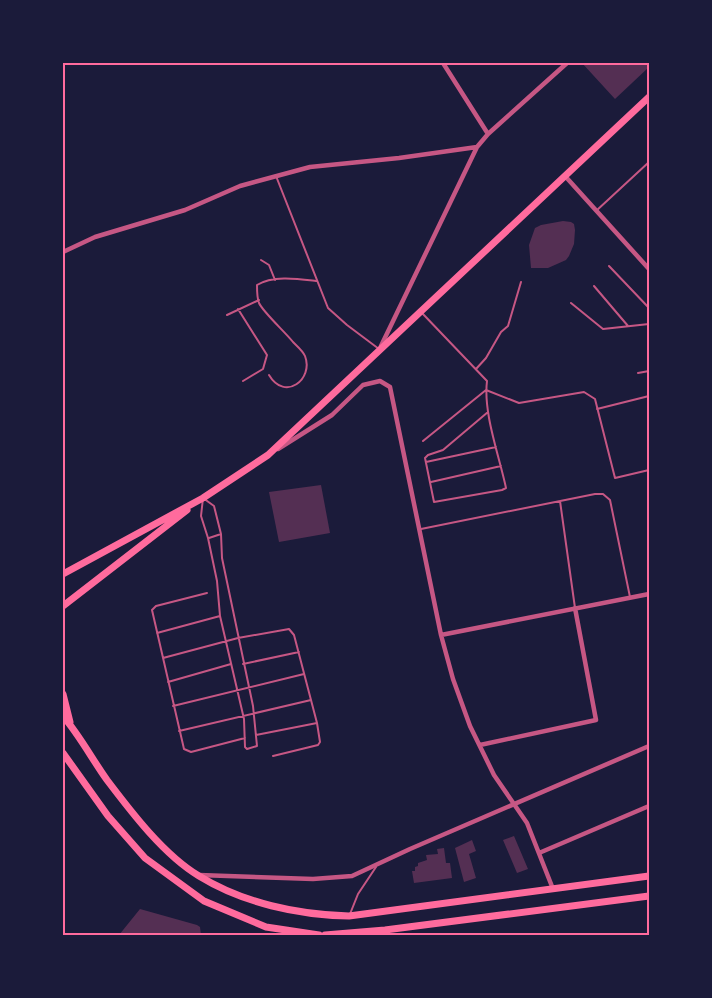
<svg xmlns="http://www.w3.org/2000/svg" width="712" height="998" viewBox="0 0 712 998" font-family="Raleway,sans-serif">
  <style>
    .building { fill: #542f53 }
    .lines { fill: none; stroke-linecap: round; stroke-linejoin: round }
    .service { stroke: #c65784; stroke-width: 2 }
    .minor { stroke: #c65784; stroke-width: 4.5 }
    .secondary { stroke: #ff6b9d; stroke-width: 7 }
    .neatline { fill: none; stroke: #ff6b9d; stroke-width: 2 }
  </style>
  <rect width="100%" height="100%" fill="#1b1b3a"/>
  <path class="building" d="M 582,63 L 649,63 L 649,67 L 615,99 Z
    M 563,221 L 571,222 L 574,224 L 575,230 L 574,244 L 569,256 L 566,260 L 548,268 L 531,268 L 529,245 L 535,228 L 541,225 Z
    M 321,485 L 330,533 L 279,542 L 269,492 Z
    M 514,836 L 528,869 L 517,873 L 503,840 Z
    M 472,840 L 476,851 L 469,854 L 476,878 L 464,882 L 455,848 Z
    M 444,848 L 446,863 L 450,863 L 452,878 L 414,883 L 412,871 L 415,871 L 415,867 L 418,866 L 418,863 L 427,860 L 426,855 L 438,854 L 437,849 Z
    M 140,909 L 197,925 L 200,927 L 201,935 L 119,935 Z"/>
  <g class="lines">
    <path class="service" d="M 276,176 L 328,308 L 347,325 L 379,349
      M 596,211 L 649,162
      M 261,260 L 269,265 L 275,280
      M 609,266 L 649,308
      M 594,286 L 628,326
      M 571,303 L 603,329 L 649,324
      M 238,309 L 267,355 L 263,369 L 243,381
      M 422,313 L 487,381 C 483,413 499,455 506,488 L 502,490 L 434,502 L 425,458 L 428,455 L 443,450 L 488,412
      M 227,315 L 259,300
      M 476,369 L 486,358 L 501,332 L 508,326 L 521,282
      M 638,373 L 649,371
      M 269,375 C 285,402 314,379 305,356 C 303,351 297,346 293,342 C 286,333 263,312 259,303 C 257,298 257,290 257,285 C 273,275 299,279 316,281
      M 597,409 L 649,396
      M 423,441 L 486,390 L 519,403 L 584,392 L 595,399 L 615,478 L 649,470
      M 426,462 L 496,447
      M 431,482 L 501,466
      M 203,498 L 214,506 L 221,534 L 222,558 L 253,706 L 257,746 L 247,749 L 245,747 L 244,719 L 220,616 L 217,581 L 208,538 L 201,516 Z
      M 560,501 L 575,608
      M 421,529 L 595,494 L 603,494 L 610,500 L 630,597
      M 209,538 L 221,534
      M 207,593 L 156,606 L 152,610 L 184,749 L 191,752 L 245,738
      M 157,633 L 220,616
      M 163,658 L 238,638 L 289,629 L 294,635 L 317,723
      M 243,664 L 299,652
      M 168,682 L 231,664
      M 173,706 L 304,674
      M 179,731 L 311,700
      M 256,735 L 317,723 L 320,742 L 318,745 L 273,756
      M 350,914 L 358,894 L 376,867"/>
    <path class="minor" d="M 443,63 L 488,134
      M 565,176 L 649,269
      M 63,252 L 95,237 L 185,210 L 240,186 L 310,167 L 399,158 L 477,147
      M 381,346 L 477,147 L 488,134 L 567,63
      M 278,449 L 332,415 L 363,385 L 380,381 L 390,387 L 441,635 L 453,679 L 470,726 L 494,775 L 527,823 L 553,889
      M 441,635 L 649,594
      M 480,745 L 596,720 L 575,608
      M 539,853 L 649,806
      M 199,875 L 313,879 L 352,876 L 410,849 L 649,746"/>
    <path class="secondary" d="M 63,574 L 203,498 L 268,455 L 649,97
      M 63,606 L 187,510
      M 63,694 L 70,722
      M 63,716 C 80,736 92,759 107,780 C 132,813 164,855 199,876 C 243,903 298,915 349,916 L 649,876
      M 63,753 L 108,816 L 145,858 L 204,901 L 266,927 L 319,935
      M 325,935 L 385,930 L 649,896"/>
  </g>
  <rect width="712" height="998" fill="none" stroke="#1b1b3a" stroke-width="129"/>
  <rect x="64" y="64" width="584" height="870" class="neatline"/>
</svg>
